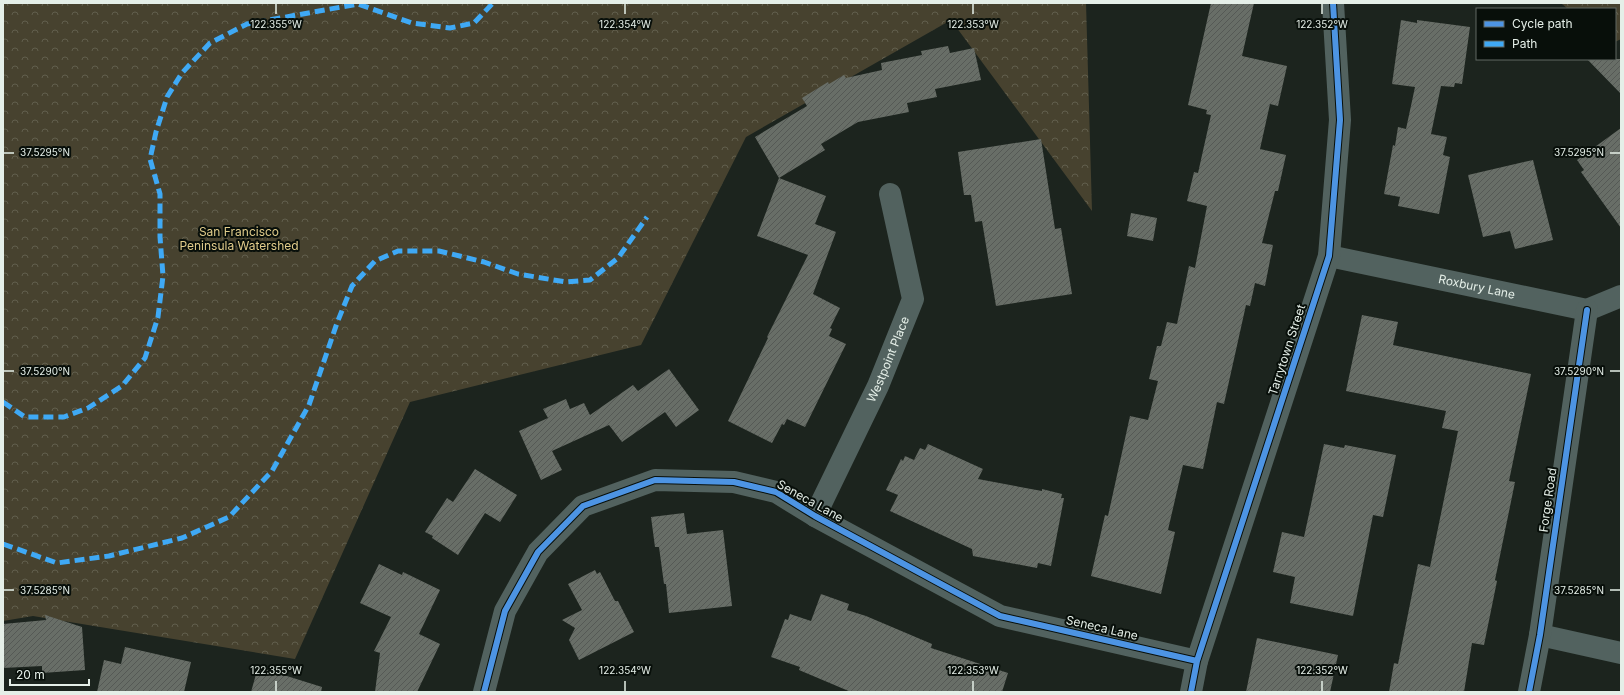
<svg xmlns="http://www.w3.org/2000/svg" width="1624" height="695" viewBox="0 0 1624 695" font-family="Inter,sans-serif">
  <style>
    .park { fill: url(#park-crowns) }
    .building { fill: url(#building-hatch) }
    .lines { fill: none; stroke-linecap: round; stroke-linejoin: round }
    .street { stroke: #52625f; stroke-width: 22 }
    .quiet { stroke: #3fa9f5; stroke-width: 5; stroke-dasharray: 10 5; stroke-linecap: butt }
    .cycleway-casing { stroke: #080f0a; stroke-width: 8 }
    .cycleway { stroke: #4d94e3; stroke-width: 6 }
    .ticks { fill: none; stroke: #e5efe8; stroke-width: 1.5 }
    .labels { text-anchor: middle; stroke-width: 4; stroke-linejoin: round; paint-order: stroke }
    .park-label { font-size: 12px; fill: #e1cc8b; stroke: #080f0a }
    .street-label { font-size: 12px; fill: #e5efe8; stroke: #080f0a }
    .ticks-label { font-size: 10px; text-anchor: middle; fill: #e5efe8; stroke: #080f0a; stroke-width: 4; stroke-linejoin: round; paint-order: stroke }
  </style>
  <defs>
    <pattern id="park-crowns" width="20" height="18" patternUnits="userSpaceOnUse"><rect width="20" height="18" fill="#47422f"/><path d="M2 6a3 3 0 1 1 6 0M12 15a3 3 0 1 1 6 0" fill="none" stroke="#615e4d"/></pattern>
    <pattern id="building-hatch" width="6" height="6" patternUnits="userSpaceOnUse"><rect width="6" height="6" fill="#686e67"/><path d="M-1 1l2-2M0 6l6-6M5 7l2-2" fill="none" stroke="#555955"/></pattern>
  </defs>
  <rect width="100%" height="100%" fill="#1c241e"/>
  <path class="park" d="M 3,3 L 1086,3 L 1092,211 L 951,20 L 746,137 L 641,345 L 410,402 L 295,659 L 33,616 L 3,621 Z
    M 1561,3 L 1621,3 L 1621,39 L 1615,42 L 1615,9 L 1568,9 Z"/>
  <path class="building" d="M 1211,3 L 1254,3 L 1242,56 L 1287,66 L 1278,106 L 1270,104 L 1260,149 L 1286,155 L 1278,191 L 1275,191 L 1262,243 L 1273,245 L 1265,286 L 1255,283 L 1250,306 L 1246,305 L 1224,404 L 1217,402 L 1203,469 L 1183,465 L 1168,530 L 1175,532 L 1161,594 L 1091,576 L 1105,515 L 1108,516 L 1130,416 L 1148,420 L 1158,381 L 1149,379 L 1157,346 L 1161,346 L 1167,322 L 1177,324 L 1189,266 L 1195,268 L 1207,206 L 1187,201 L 1194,172 L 1198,173 L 1211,115 L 1206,114 L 1207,110 L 1188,105 Z
    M 1401,20 L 1417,23 L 1417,20 L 1470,27 L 1462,84 L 1455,83 L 1454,87 L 1441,86 L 1431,134 L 1447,137 L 1443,155 L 1450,157 L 1439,214 L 1398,206 L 1400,197 L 1384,194 L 1393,145 L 1395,146 L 1398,127 L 1406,129 L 1415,87 L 1392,84 Z
    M 948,46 L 950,53 L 974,48 L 981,80 L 935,89 L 937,97 L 907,103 L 909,112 L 858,122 L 821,144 L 825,150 L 779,178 L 755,137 L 807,106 L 802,98 L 828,82 L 829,84 L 844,75 L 846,78 L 882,70 L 881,63 L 922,55 L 921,51 Z
    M 1587,59 L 1621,59 L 1621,94 Z
    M 1621,128 L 1621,228 L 1581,172 L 1584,170 L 1577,160 Z
    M 1041,139 L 1055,229 L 1061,228 L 1072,294 L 996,306 L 982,221 L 975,222 L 971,195 L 964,195 L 958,152 Z
    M 1533,160 L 1553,240 L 1515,249 L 1510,231 L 1483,237 L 1468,175 Z
    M 779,178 L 826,196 L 815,224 L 836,232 L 813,294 L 840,308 L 830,328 L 832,329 L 829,336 L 846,344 L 805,427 L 787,419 L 784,425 L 782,424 L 772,443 L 728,421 L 768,338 L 767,337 L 808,255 L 757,236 Z
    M 1131,213 L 1157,218 L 1153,241 L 1127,236 Z
    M 1362,315 L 1398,322 L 1393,345 L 1531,374 L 1509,481 L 1515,482 L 1495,580 L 1497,581 L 1484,645 L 1472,643 L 1464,692 L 1389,692 L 1394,663 L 1398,664 L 1418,564 L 1430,567 L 1458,431 L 1442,428 L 1446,411 L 1346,391 Z
    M 669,369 L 699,410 L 676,427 L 665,412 L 622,442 L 609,425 L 552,451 L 562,470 L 541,480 L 519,431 L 548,418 L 543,409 L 566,399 L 570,409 L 584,403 L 590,415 L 633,385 L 638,391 Z
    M 928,444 L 983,469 L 978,479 L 1042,491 L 1042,489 L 1062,494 L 1061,498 L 1064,498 L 1051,566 L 1038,563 L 1037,568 L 973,556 L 972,549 L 890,511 L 898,495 L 886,490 L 901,459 L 903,461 L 905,456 L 914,460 L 920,448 L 925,450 Z
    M 1324,444 L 1344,448 L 1345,445 L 1396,455 L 1383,517 L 1373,515 L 1353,616 L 1290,603 L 1295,577 L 1273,572 L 1282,532 L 1304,537 Z
    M 475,469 L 517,495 L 500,522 L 485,513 L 458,555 L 432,538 L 433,536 L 425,532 L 447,498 L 453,502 Z
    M 684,513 L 687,534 L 723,530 L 732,606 L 669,613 L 666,584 L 664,584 L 659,547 L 655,547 L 651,517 Z
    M 379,564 L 402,575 L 403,572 L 440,590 L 419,634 L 440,644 L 417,692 L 375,692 L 380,653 L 374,651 L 391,617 L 360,603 Z
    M 595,570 L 597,574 L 600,572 L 615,601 L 618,601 L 634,632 L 579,660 L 569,640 L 575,628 L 562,620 L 582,610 L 568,584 Z
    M 821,594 L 849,604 L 847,610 L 866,616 L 932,644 L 931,648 L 1008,673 L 1002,692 L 851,692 L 799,670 L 800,667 L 771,657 L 785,619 L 788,620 L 790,614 L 811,621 Z
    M 45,615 L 82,627 L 85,670 L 42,673 L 42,666 L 3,668 L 3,624 L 46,620 Z
    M 1257,638 L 1338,655 L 1330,692 L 1246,692 Z
    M 125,647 L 191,662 L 184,692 L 97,692 L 104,660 L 121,664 Z
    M 258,667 L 322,687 L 321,692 L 251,692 Z"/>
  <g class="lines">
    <g class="street">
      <path id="s1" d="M 1329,256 L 1587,310 L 1621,296"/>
      <path id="s2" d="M 815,516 L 878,386 L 913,299 L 890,194"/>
      <path d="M 1540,635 L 1621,653"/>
      <path d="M 484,692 L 505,611 L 538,552 L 583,506 L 655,480 L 734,482 L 776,492 L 815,516 L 1000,616 L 1197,661"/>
      <path d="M 1191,692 L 1197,661 L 1329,256 L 1340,120 L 1333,3"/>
      <path d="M 1529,692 L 1540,635 L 1587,310"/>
    </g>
    <path class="quiet" d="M 3,402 L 25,417 L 64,417 L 88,408 L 122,386 L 145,358 L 158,317 L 163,276 L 160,237 L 160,194 L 150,159 L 156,132 L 167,97 L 182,73 L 210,43 L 247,24 L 358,4 L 412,23 L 450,28 L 474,23 L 493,3
      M 3,544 L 57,563 L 109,556 L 182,538 L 229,517 L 272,471 L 309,405 L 337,323 L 352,286 L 375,261 L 398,251 L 439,251 L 484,262 L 518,274 L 566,282 L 590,280 L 618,258 L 647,217"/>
    <defs>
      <path id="cycleway" d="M 484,692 L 505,611 L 538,552 L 583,506 L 655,480 L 734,482 L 776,492 L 815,516 L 1000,616 L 1197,661
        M 1191,692 L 1197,661 L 1329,256 L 1340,120 L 1333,3
        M 1529,692 L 1540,635 L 1587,310"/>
    </defs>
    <use href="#cycleway" class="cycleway-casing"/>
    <use href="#cycleway" class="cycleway"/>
  </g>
  <path class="ticks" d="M 276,4 L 276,14M 625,4 L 625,14M 973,4 L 973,14M 1322,4 L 1322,14M 4,153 L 14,153M 1610,153 L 1620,153M 4,371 L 14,371M 1610,371 L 1620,371M 4,590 L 14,590M 1610,590 L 1620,590M 276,681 L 276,691M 625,681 L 625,691M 973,681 L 973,691M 1322,681 L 1322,691"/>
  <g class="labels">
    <g class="park-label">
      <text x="239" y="236">San Francisco<tspan x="239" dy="14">Peninsula Watershed</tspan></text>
    </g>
    <g class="street-label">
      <text dy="4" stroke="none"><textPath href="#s1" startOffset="151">Roxbury Lane</textPath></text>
      <text transform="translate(1287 350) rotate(-72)" y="4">Tarrytown Street</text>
      <text dy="4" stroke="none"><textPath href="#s2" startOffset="173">Westpoint Place</textPath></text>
      <text transform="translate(1548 500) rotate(-82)" y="4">Forge Road</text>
      <text transform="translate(810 501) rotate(29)" y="4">Seneca Lane</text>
      <text transform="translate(1102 628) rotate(13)" y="4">Seneca Lane</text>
    </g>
  </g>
  <g class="ticks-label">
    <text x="276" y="28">122.355°W</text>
    <text x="625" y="28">122.354°W</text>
    <text x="973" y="28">122.353°W</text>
    <text x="1322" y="28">122.352°W</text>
    <text x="45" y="156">37.5295°N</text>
    <text x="1579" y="156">37.5295°N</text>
    <text x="45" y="375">37.5290°N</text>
    <text x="1579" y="375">37.5290°N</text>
    <text x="45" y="594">37.5285°N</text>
    <text x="1579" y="594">37.5285°N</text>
    <text x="276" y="674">122.355°W</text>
    <text x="625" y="674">122.354°W</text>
    <text x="973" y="674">122.353°W</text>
    <text x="1322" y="674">122.352°W</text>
  </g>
  <rect width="1624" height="695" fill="none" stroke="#e5efe8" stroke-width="8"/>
  <rect x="1476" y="8" width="140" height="52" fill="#080f0a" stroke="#606963"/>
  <rect x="1484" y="21" width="20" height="6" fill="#4d94e3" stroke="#606963"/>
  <text x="1512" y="28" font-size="12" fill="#e5efe8">Cycle path</text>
  <rect x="1484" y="41" width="20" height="6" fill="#3fa9f5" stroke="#606963"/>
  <text x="1512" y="48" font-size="12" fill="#e5efe8">Path</text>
  <path d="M10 679v6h79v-6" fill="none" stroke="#e5efe8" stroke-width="2"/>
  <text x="16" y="679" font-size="12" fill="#e5efe8" stroke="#080f0a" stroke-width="3" paint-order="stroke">20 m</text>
</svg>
